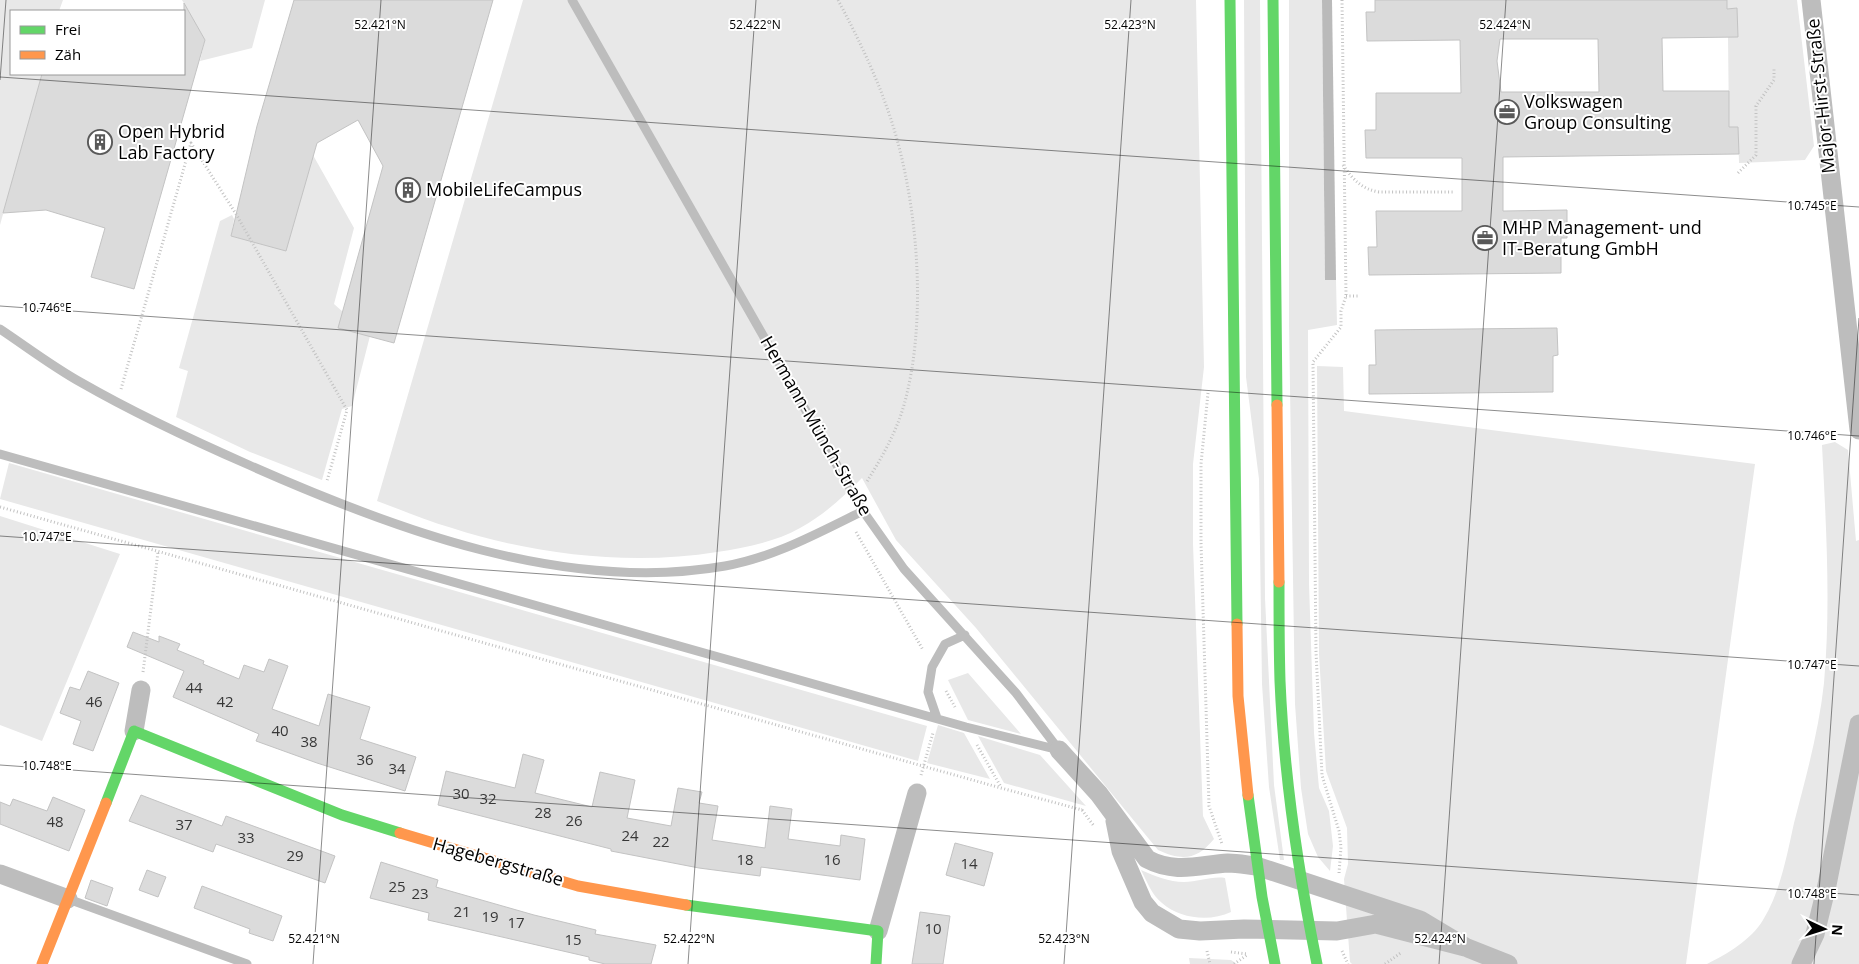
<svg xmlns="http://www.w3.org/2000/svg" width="1859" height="964" viewBox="0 0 1859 964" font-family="'Open Sans',sans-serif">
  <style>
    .green { fill: #e8e8e8 }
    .water { fill: #bababa }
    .building { fill: #dbdbdb; stroke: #c3c3c3; fill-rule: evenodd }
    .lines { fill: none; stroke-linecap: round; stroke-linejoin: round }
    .path { stroke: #c2c2c2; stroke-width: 3; stroke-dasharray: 1 2.5; stroke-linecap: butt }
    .lane { stroke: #bdbdbd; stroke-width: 9 }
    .street { stroke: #bdbdbd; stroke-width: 19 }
    .fast { stroke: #63d668; stroke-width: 11 }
    .slow { stroke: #ff974d; stroke-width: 11 }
    .ticks { fill: none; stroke: #000; stroke-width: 1; stroke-opacity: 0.45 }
    .labels { text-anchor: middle; stroke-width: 4; stroke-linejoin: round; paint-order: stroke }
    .number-label { font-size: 15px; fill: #373737 }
    .street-label { font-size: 18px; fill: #000; stroke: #fff }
    .poi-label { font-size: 18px; fill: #000; stroke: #fff; text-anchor: start }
    .ticks-label { font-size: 12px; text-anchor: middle; fill: #000; stroke: #fff; stroke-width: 4; stroke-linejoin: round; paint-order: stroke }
  </style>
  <rect width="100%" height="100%" fill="#fff"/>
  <path class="green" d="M 0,0 L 63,0 L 59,11 L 11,11 L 11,74 L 42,74 L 0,225 Z
    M 182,0 L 265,0 L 252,48 L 200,61 L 205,40 Z
    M 523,0 L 1196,0 L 1204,367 L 1193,464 L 1193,544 L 1203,816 L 1214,839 C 1197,860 1182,861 1158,850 L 976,628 L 896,540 L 862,478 C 843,497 824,515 800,528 C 775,542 745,548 717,552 C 632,566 534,555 452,528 C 427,521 402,510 377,501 Z
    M 1244,0 L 1260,0 L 1265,598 L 1274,785 L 1284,860 L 1280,860 L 1269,787 L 1262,684 L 1259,479 L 1246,377 Z
    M 1289,0 L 1322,0 L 1325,280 L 1336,280 L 1337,325 L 1308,330 L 1309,584 L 1314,733 L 1319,788 L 1329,811 L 1333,846 L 1330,871 L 1318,857 L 1308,834 L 1301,788 L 1295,704 L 1289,324 Z
    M 1727,0 L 1797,0 L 1814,146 L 1805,160 L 1739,163 L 1738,127 L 1729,127 L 1728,37 L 1737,8 L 1727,9 Z
    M 313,155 L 354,228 L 334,304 L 370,336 L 352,406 L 342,409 L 322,480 L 250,452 L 176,417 L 188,371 L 179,368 L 220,221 L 232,215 L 234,219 L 231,236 L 286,250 Z
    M 1317,366 L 1343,367 L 1344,411 L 1755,464 L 1686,964 L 1352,964 L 1350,962 L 1344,879 L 1348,864 L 1347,828 L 1326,771 L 1319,654 Z
    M 1835,442 L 1848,450 L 1856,541 L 1859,540 L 1859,964 L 1707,964 C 1727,954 1751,940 1763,920 C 1780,893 1787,855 1794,823 C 1806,777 1819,730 1824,683 C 1831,604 1826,524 1822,445 Z
    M 9,463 L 927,726 L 918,761 L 0,499 Z
    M 0,516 L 120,554 L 42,741 L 0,725 Z
    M 968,673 L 1021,734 L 968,720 L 948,680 Z
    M 938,725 L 964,733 L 990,779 L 927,763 Z
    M 978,736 L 1040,755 L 1086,806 L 1004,783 Z
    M 1141,870 C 1155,876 1169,882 1184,882 C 1198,882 1211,876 1225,878 L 1231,912 C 1210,922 1180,919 1162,903 C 1152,895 1147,882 1141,870 Z
    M 1189,958 L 1231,960 L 1237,964 L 1190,964 Z"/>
  <path class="water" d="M 1322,0 L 1332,0 L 1336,280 L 1325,280 Z"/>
  <path class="building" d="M 294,0 L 493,0 L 394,343 L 338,328 L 383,166 L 358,120 L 317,143 L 286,251 L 231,236 L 257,126 Z
    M 1375,0 L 1727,0 L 1727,9 L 1737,8 L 1738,37 L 1662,38 L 1663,91 L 1729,91 L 1729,127 L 1738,127 L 1739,154 L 1503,157 L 1503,211 L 1567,210 L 1567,238 L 1561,238 L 1561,273 L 1369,275 L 1368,247 L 1377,247 L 1376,211 L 1462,211 L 1462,158 L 1366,158 L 1365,130 L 1376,130 L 1376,93 L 1461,93 L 1460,40 L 1367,41 L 1366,12 L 1375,12 ZM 1500,39 L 1598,39 L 1599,92 L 1501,92 L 1497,61 Z
    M 184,3 L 205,40 L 134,289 L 91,277 L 105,228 L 46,210 L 3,213 L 42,74 L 184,74 Z
    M 1557,328 L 1558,355 L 1553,356 L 1553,392 L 1369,394 L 1369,365 L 1376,365 L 1375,330 Z
    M 133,632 L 159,642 L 159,636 L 180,644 L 177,650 L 204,661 L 203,664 L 239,679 L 244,665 L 264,672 L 269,659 L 288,666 L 272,709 L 319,726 L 328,694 L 370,707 L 360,739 L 416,757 L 405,791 L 317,763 L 256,741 L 259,734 L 173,697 L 184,671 L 127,647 Z
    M 88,671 L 119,683 L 93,751 L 73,744 L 81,721 L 60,713 L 70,687 L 80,690 Z
    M 523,754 L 544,760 L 535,793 L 592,807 L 600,772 L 635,780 L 627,818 L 671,826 L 678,788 L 702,792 L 699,803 L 718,806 L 712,840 L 765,848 L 770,806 L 792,809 L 788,839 L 840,846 L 841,835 L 865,839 L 860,880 L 761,867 L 760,876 L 699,868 L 611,851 L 611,849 L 438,805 L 446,771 L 515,788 Z
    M 141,795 L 222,826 L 226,816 L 335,856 L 325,883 L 216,844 L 213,852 L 129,821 Z
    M 53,797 L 85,810 L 69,851 L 0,824 L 0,802 L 10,806 L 13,799 L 47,811 Z
    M 955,843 L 993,853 L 984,886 L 946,875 Z
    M 381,862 L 438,880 L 436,887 L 534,915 L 596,930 L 595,934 L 656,945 L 651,964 L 605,964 L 589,960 L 589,957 L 428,920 L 429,913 L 370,898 Z
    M 147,870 L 166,877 L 158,897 L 139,890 Z
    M 91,880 L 113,888 L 107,906 L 85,898 Z
    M 202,886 L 282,916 L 273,941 L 249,933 L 250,929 L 194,908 Z
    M 920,912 L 950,916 L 943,964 L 912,964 Z"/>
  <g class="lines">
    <path class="path" d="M 838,0 C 862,45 885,94 898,143 C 919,222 926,326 904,405 C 896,433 881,459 866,483
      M 1343,165 C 1353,180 1362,189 1379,192 L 1455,192
      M 1738,173 L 1756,155 L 1756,106 L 1774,80 L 1774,69
      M 1346,296 L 1358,296
      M 121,389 L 191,143 L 236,214 L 347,410 L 327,481
      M 1208,393 L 1201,464 L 1201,543 L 1209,806 L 1222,844
      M 0,507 L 1001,788 L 1082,810 L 1084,808
      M 856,532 L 923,650
      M 143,672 L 158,552
      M 946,691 L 955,707
      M 977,745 L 1001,787
      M 921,775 L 933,733
      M 1082,810 L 1094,826
      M 1339,873 L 1341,847 L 1339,831 L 1322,775 L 1316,652 L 1313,362 L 1341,327 L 1341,311 L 1346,296 L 1342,0
      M 1207,951 L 1210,964
      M 1342,951 L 1348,964
      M 1231,952 L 1247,954
      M 1234,964 L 1247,955
      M 1385,964 L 1402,952"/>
    <path class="lane" d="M 572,0 L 863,511 L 904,569 L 1016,693 L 1059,750
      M 0,329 C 27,347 53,367 82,383 C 136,414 192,440 249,465 C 393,529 566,594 725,566 C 775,557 818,533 863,511
      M 0,454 L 966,727 L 1059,750
      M 937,718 L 928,692 L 932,667 L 945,644 L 965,635
      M 71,900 L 247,964"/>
    <path class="street" d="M 1811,0 L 1859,430
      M 134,731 L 141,690
      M 1059,750 L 1099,794 L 1147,859 C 1175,874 1199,865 1228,863 C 1237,863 1247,865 1256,866 L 1420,920 L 1465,947
      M 1115,821 L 1121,851 L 1143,902 L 1152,913 L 1179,929 L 1200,931 L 1244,929 L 1337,931 L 1376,924 L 1465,947 L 1508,964
      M 0,874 L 68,899
      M 878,931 L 917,793
      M 1801,964 L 1815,934 L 1827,885 L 1859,724"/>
    <path class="fast" d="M 1230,0 L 1237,624
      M 1273,0 L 1277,405
      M 1279,582 C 1279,615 1279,648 1280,681 C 1284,776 1298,871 1317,964
      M 1248,795 L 1262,897 L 1275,964
      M 106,803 L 134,731 L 342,815 L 400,833
      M 686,905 L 878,931 L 876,964"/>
    <path class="slow" d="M 1277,405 L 1279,582
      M 1237,624 L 1238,696 L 1248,795
      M 400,833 L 578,886 L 686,905
      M 42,964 L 106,803"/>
  </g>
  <path class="ticks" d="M 0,77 L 1859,207M 0,80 L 6,0M 0,306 L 1859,436M 0,536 L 1859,666M 0,765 L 1859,895M 313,964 L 381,0M 688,964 L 756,0M 1064,964 L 1131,0M 1439,964 L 1506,0M 1814,964 L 1859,318"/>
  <defs>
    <symbol id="office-ring" viewBox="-11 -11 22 22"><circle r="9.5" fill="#fff" stroke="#595959" stroke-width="1.5"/><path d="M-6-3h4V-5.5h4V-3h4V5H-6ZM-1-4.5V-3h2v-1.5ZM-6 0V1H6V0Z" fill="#595959"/></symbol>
    <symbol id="building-ring" viewBox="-11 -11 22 22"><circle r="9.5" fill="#fff" stroke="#595959" stroke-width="1.5"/><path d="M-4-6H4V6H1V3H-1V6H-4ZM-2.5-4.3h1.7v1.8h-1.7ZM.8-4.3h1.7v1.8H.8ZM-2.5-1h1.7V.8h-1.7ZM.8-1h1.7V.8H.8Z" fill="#595959"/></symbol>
  </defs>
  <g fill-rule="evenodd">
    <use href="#office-ring" x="1493" y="98" width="28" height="28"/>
    <use href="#building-ring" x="86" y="128" width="28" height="28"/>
    <use href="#building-ring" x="394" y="176" width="28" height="28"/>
    <use href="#office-ring" x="1471" y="224" width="28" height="28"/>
  </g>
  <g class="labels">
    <g class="number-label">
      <text x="194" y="693">44</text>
      <text x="94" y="707">46</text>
      <text x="225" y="707">42</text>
      <text x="280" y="736">40</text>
      <text x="309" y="747">38</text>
      <text x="365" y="765">36</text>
      <text x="397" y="774">34</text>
      <text x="461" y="799">30</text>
      <text x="488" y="804">32</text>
      <text x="543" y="818">28</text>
      <text x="574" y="826">26</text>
      <text x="55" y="827">48</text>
      <text x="184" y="830">37</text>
      <text x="630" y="841">24</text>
      <text x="246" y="843">33</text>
      <text x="661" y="847">22</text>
      <text x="295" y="861">29</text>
      <text x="745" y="865">18</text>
      <text x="832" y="865">16</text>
      <text x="969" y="869">14</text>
      <text x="397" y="892">25</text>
      <text x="420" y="899">23</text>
      <text x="462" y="917">21</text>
      <text x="490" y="922">19</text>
      <text x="516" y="928">17</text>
      <text x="933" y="934">10</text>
      <text x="573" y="945">15</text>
    </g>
    <g class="street-label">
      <text transform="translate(1821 96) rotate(-96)" y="6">Major-Hirst-Straße</text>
      <text transform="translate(816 426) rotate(60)" y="6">Hermann-Münch-Straße</text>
      <text transform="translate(498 862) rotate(16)" y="6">Hagebergstraße</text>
    </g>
    <g class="poi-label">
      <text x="1524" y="108">Volkswagen<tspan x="1524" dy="21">Group Consulting</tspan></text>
      <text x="118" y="138">Open Hybrid<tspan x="118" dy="21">Lab Factory</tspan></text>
      <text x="426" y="196">MobileLifeCampus</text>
      <text x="1502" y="234">MHP Management- und<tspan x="1502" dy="21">IT-Beratung GmbH</tspan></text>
    </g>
  </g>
  <g class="ticks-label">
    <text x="380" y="29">52.421°N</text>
    <text x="755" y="29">52.422°N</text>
    <text x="1130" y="29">52.423°N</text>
    <text x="1505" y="29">52.424°N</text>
    <text x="1812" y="210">10.745°E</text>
    <text x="47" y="312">10.746°E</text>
    <text x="1812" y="440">10.746°E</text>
    <text x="47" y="541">10.747°E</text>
    <text x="1812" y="669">10.747°E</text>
    <text x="47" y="770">10.748°E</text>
    <text x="1812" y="898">10.748°E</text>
    <text x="314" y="943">52.421°N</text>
    <text x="689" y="943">52.422°N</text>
    <text x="1064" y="943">52.423°N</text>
    <text x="1440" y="943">52.424°N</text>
  </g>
  <rect x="10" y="10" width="175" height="65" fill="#ffffff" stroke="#999999"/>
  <rect x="20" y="26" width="25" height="8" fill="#63d668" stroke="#999999"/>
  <text x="55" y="35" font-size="15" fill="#000000">Frei</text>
  <rect x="20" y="51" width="25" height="8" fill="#ff974d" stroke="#999999"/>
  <text x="55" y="60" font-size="15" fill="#000000">Zäh</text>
  <g transform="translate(1824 929) rotate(94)" stroke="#ffffff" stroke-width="4" paint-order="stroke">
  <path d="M0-4L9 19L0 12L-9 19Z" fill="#000000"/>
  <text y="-8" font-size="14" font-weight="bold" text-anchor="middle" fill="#000000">N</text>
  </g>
</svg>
